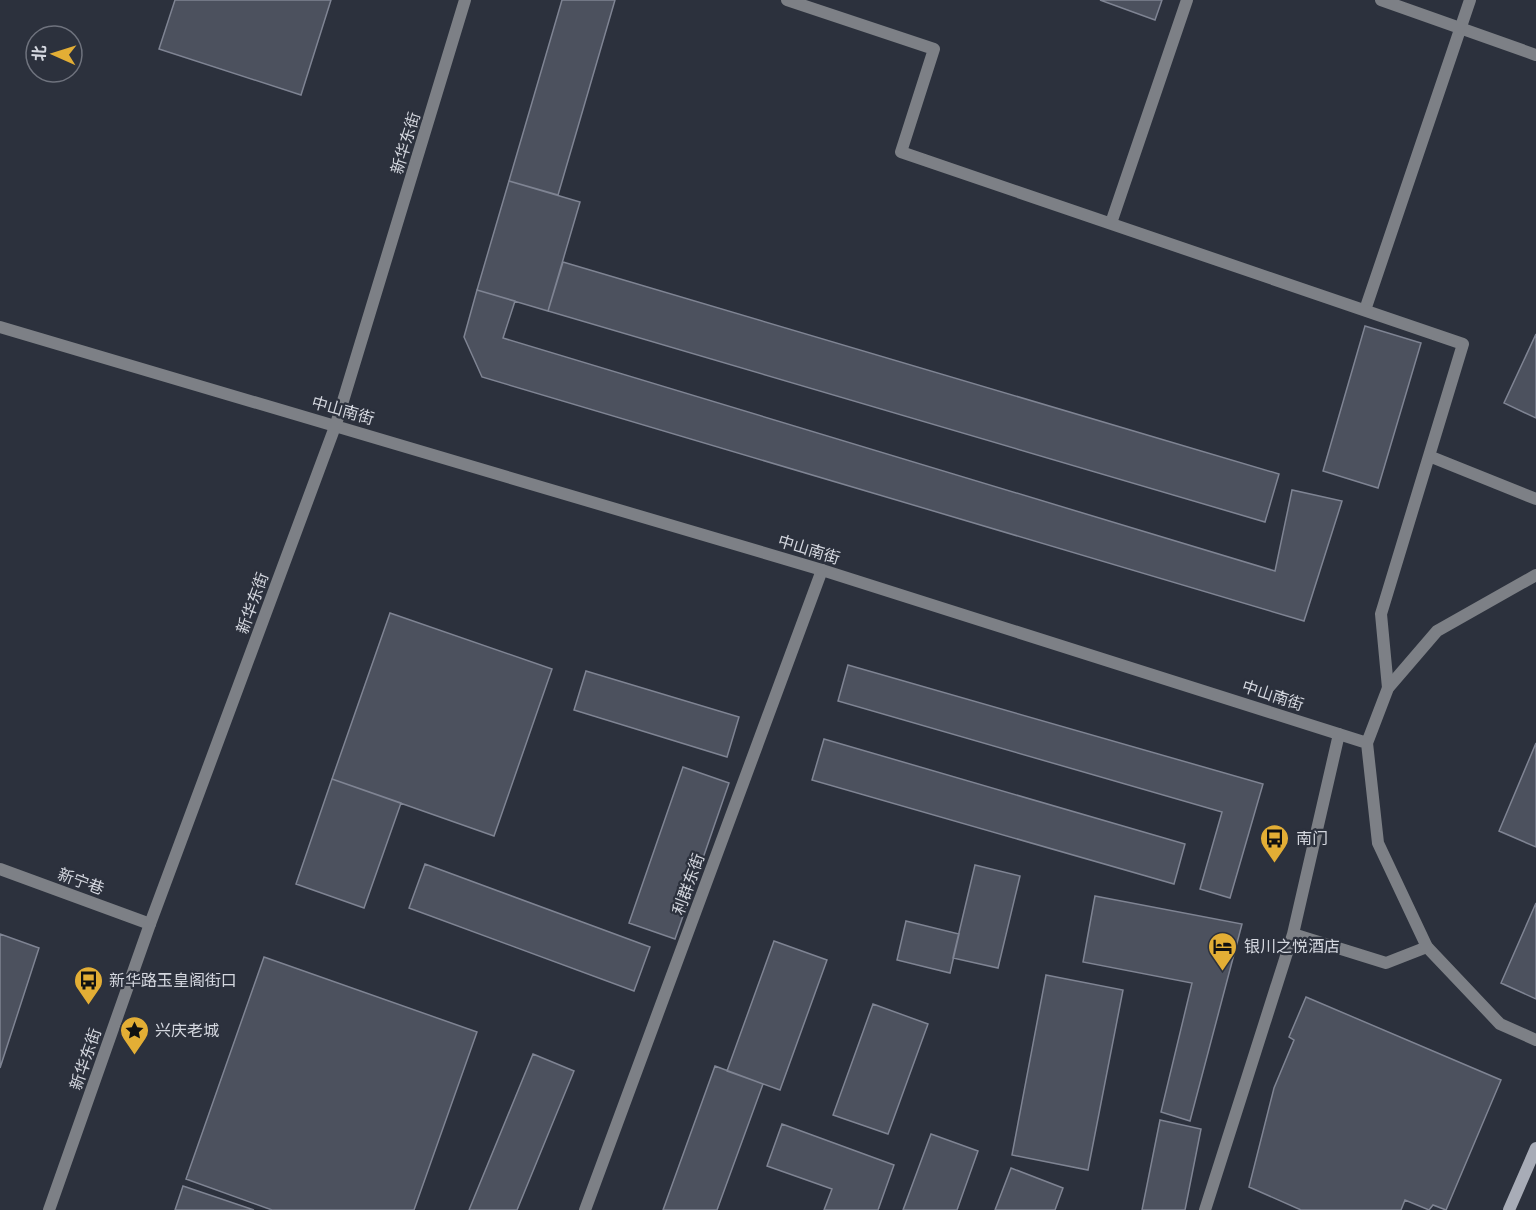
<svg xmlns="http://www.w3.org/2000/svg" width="1536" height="1210" viewBox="0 0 1536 1210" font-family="'Source Serif 4','Noto Sans SC',serif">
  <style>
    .building { fill: #4c515e; stroke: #7f8493; stroke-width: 1.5 }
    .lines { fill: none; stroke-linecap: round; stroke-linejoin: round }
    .service { stroke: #7d8086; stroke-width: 12 }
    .minor { stroke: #7d8086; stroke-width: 12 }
    .tertiary { stroke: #7d8086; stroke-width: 12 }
    .secondary { stroke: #a8acb7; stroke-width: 12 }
    .labels { text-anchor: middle; stroke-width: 4.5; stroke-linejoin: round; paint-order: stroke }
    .street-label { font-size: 16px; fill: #d4d7df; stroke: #2c313d }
    .poi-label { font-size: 16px; fill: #d4d7df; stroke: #2c313d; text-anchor: start }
  </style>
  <rect width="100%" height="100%" fill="#2c313d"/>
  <path class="building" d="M 175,0 L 331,0 L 301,95 L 159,49 Z
    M 562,0 L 615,0 L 558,195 L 509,181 Z
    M 1100,0 L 1162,0 L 1155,20 Z
    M 509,181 L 580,202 L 548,311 L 477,290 Z
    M 563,262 L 1279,474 L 1265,522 L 548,311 Z
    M 477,290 L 515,301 L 503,338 L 1275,571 L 1292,490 L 1342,501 L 1304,621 L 482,377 L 464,337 Z
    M 1365,326 L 1421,343 L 1378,488 L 1323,471 Z
    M 1536,334 L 1536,418 L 1504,403 Z
    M 390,613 L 552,669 L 494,836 L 332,779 Z
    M 848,665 L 1263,784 L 1230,898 L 1200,889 L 1222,812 L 838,701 Z
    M 586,671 L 739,717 L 727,757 L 574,710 Z
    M 824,739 L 1185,844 L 1174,884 L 812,780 Z
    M 1536,743 L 1536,847 L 1499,831 Z
    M 683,767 L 729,783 L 675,939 L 629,923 Z
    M 332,779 L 401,803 L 364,908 L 296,884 Z
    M 425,864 L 650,947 L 634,991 L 409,908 Z
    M 975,865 L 1020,876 L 998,968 L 953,958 Z
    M 1095,896 L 1242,924 L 1190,1121 L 1161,1112 L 1192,983 L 1083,962 Z
    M 1536,903 L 1536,999 L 1501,983 Z
    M 906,921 L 959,934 L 950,973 L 897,960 Z
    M 0,934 L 39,948 L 0,1068 Z
    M 774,941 L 827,960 L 780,1090 L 727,1071 Z
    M 264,957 L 477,1032 L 414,1210 L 272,1210 L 186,1179 Z
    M 1046,975 L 1123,990 L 1088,1170 L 1012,1155 Z
    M 1306,997 L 1501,1080 L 1446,1210 L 1433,1205 L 1429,1210 L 1405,1200 L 1401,1210 L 1301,1210 L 1249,1187 L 1274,1088 L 1294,1040 L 1289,1037 Z
    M 873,1004 L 928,1024 L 888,1134 L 833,1115 Z
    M 533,1054 L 574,1071 L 517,1210 L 469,1210 Z
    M 715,1066 L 763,1084 L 717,1210 L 663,1210 Z
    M 1160,1120 L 1201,1129 L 1185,1210 L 1142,1210 Z
    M 782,1124 L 894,1165 L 878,1210 L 824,1210 L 832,1189 L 767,1166 Z
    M 931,1134 L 978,1151 L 957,1210 L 903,1210 Z
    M 1011,1168 L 1063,1188 L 1055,1210 L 995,1210 Z
    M 183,1186 L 254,1210 L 175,1210 Z"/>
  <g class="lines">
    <path class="service" d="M 1365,310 L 1470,0"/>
    <path class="minor" d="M 787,0 L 934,49 L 901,152 L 1463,344 L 1381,614 L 1388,688
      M 1381,0 L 1536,55
      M 1111,223 L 1187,0
      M 1429,456 L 1536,499
      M 0,869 L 150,924
      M 1293,934 L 1339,734
      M 585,1210 L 822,570
      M 1205,1210 L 1293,934 L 1386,963 L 1427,947"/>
    <path class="tertiary" d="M 0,327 L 822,570 L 1367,743 L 1388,688 L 1437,631 L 1536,575
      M 1367,743 L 1378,843 L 1427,947 L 1500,1024 L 1536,1040
      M 49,1210 L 150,924 L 336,424 L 465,0"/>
    <path class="secondary" d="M 1509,1210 L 1536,1148"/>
  </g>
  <defs>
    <symbol id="bus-pin" viewBox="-11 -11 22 30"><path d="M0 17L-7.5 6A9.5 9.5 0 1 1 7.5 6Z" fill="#e3ae35" stroke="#2c313d"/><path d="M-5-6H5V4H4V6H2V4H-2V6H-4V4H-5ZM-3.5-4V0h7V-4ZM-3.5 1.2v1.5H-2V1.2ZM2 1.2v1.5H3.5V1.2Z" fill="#111"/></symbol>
    <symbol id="hotel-pin" viewBox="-11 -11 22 30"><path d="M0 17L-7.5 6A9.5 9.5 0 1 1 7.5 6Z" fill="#e3ae35" stroke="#2c313d"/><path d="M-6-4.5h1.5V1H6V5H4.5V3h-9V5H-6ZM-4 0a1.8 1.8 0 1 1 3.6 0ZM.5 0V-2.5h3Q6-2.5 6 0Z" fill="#111"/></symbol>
    <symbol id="sight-pin" viewBox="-11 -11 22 30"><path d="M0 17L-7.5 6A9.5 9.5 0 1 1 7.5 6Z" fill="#e3ae35" stroke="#2c313d"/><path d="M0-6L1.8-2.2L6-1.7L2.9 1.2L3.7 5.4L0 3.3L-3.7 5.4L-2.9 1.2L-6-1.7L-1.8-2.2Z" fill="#111"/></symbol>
  </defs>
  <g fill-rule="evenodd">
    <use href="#bus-pin" x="1258" y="822" width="33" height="45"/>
    <use href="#hotel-pin" x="1206" y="930" width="33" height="45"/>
    <use href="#bus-pin" x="72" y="964" width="33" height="45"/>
    <use href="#sight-pin" x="118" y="1014" width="33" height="45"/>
  </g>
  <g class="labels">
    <g class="street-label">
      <text transform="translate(405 143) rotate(-73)" y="6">新华东街</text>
      <text transform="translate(343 410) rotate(16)" y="6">中山南街</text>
      <text transform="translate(809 549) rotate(17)" y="6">中山南街</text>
      <text transform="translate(252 603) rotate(-70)" y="6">新华东街</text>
      <text transform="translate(1273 695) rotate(18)" y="6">中山南街</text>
      <text transform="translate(81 881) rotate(20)" y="6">新宁巷</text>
      <text transform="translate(688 884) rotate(-70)" y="6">利群东街</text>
      <text transform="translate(85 1059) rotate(-71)" y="6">新华东街</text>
    </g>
    <g class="poi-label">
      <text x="1296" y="844">南门</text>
      <text x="1244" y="952">银川之悦酒店</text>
      <text x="109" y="986">新华路玉皇阁街口</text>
      <text x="155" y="1036">兴庆老城</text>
    </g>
  </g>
  <g transform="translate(54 54) rotate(273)"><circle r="28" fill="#2c313d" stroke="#6f737e" stroke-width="1.5"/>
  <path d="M0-4.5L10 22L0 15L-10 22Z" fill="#e3ae35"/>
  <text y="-9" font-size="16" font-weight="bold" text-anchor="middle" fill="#d4d7df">北</text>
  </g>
</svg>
